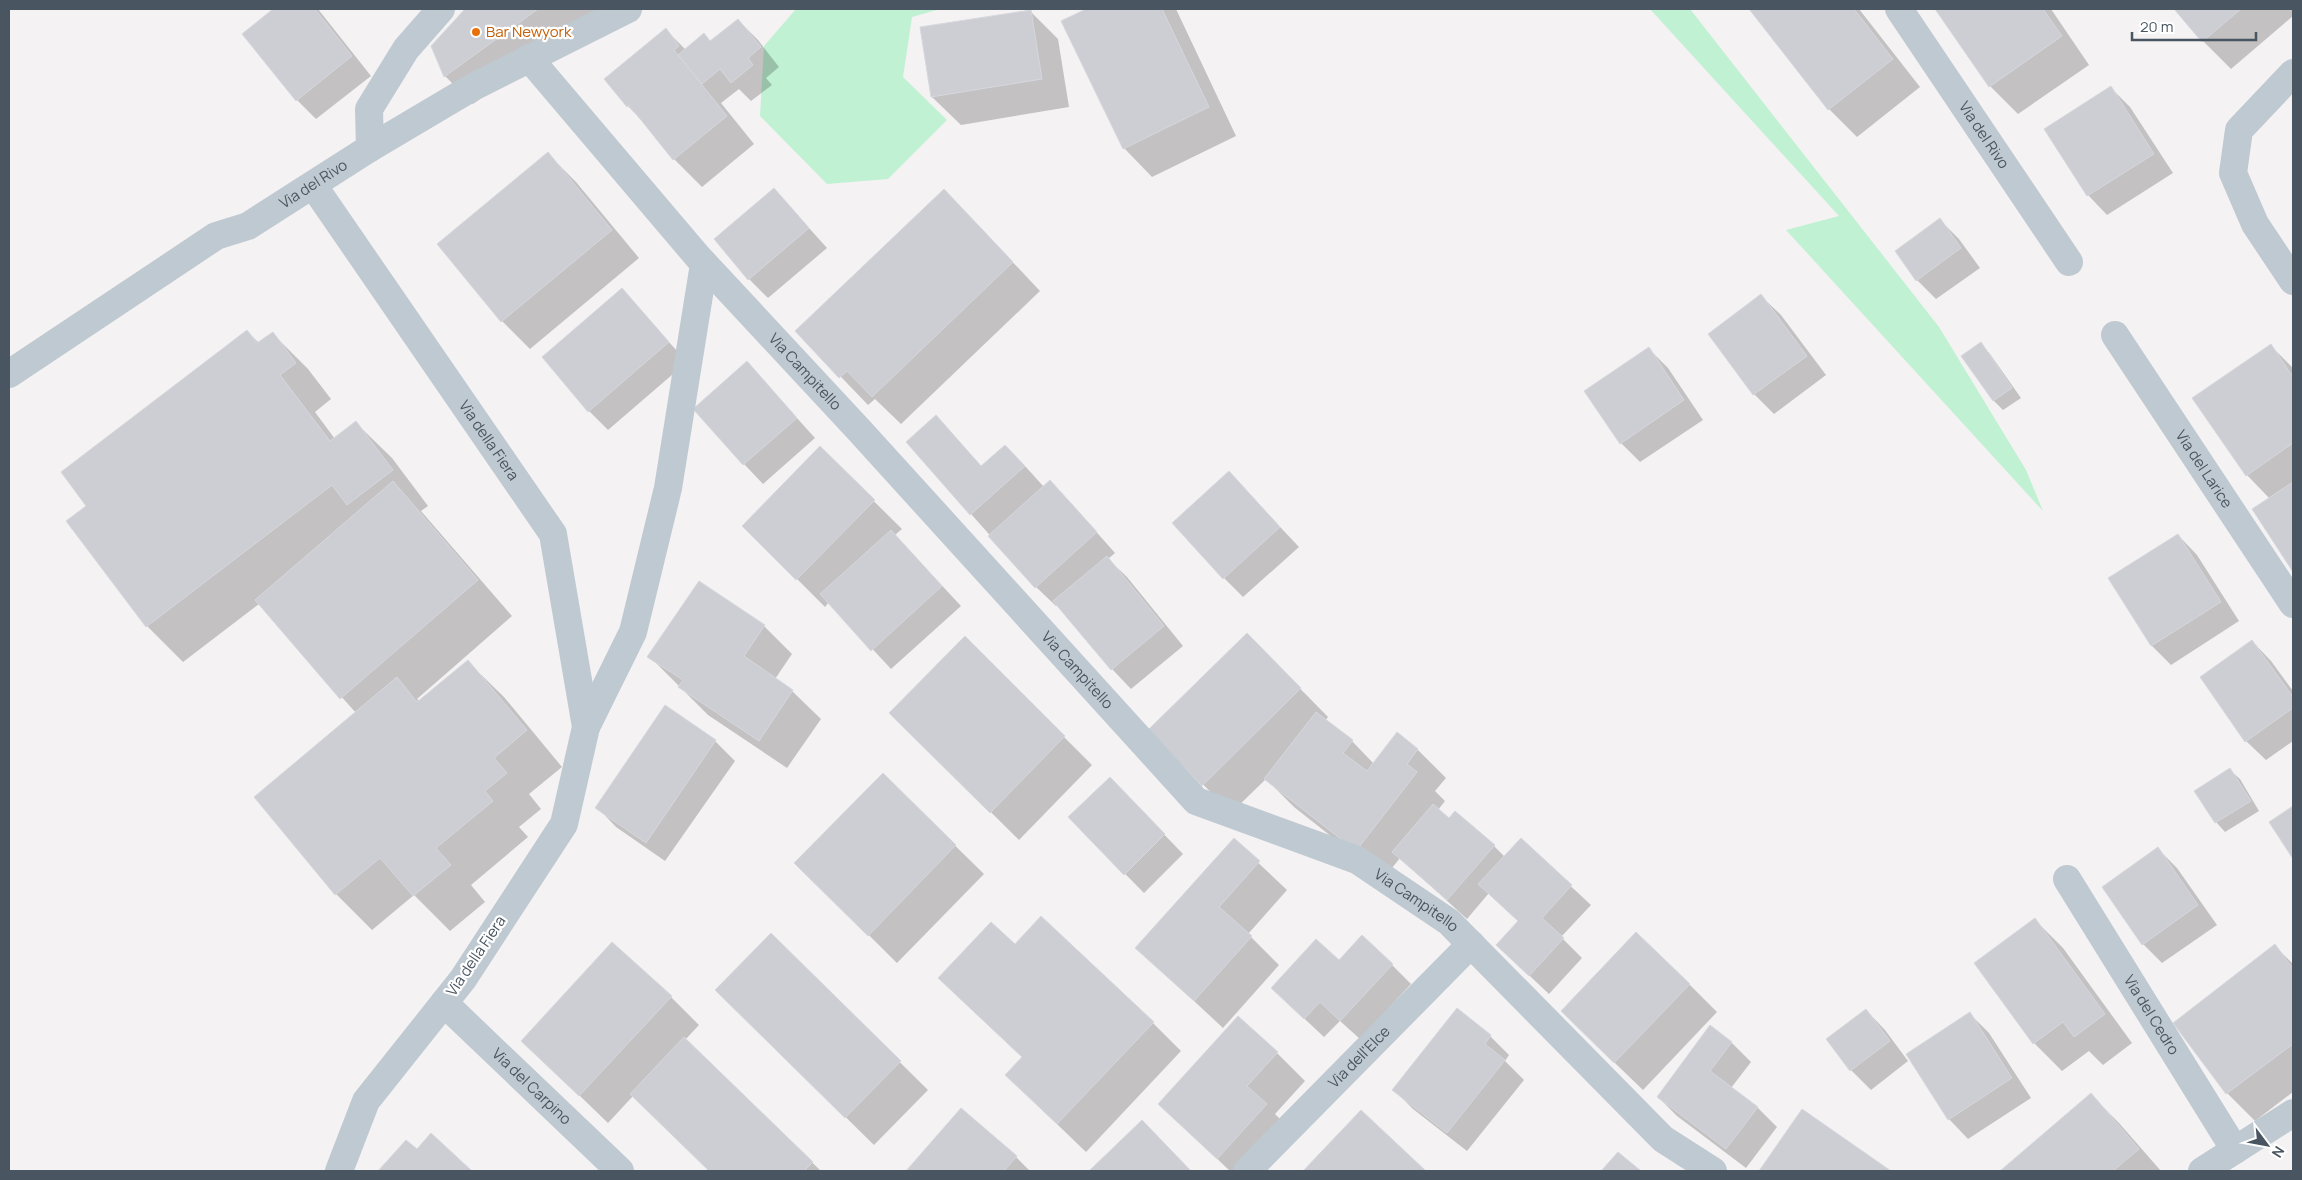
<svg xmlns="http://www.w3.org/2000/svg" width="2302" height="1180" viewBox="0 0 2302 1180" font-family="Manrope,sans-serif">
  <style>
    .green { fill: #c0f1d3 }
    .shadow { fill: #0003 }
    .building { fill: #ccced4; stroke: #d6d8dd }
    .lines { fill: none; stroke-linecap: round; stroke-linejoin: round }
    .minor { stroke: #bfc9d1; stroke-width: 28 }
    .food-dot { fill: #e8710a; stroke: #fff; stroke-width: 2 }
    .labels { text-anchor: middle; stroke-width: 4.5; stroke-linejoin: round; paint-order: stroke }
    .food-label { font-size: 15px; fill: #c56008; stroke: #fff; text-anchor: start }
    .street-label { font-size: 15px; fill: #495560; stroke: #fff }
  </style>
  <rect width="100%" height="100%" fill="#f4f2f2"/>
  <path class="green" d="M 796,9 L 940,9 L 912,17 L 903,77 L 947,120 L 888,179 L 827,184 L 760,116 L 764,46 Z
    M 1650,9 L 1690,9 L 1939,327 L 2026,470 L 2043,511 L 1786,230 L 1839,216 Z"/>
  <path class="shadow" d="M 275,9 L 318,9 L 371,76 L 316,119 L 297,100 L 244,34 Z
    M 466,9 L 598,9 L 556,45 L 473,104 L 445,76 L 432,46 Z
    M 1089,9 L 1176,9 L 1236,136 L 1152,177 L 1124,148 L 1063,21 Z
    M 1751,9 L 1859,9 L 1920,87 L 1857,137 L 1829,109 Z
    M 1937,9 L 2051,9 L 2089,65 L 2018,114 L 1990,86 Z
    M 2175,9 L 2293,9 L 2293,16 L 2231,69 L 2203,41 Z
    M 1030,11 L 1058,39 L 1069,107 L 961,125 L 932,97 Z
    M 738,20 L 758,40 L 779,67 L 766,78 L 772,85 L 751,101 L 739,89 L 721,103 L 754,144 L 702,187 L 674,159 L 644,123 L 628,106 L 666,30 L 686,50 L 711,42 Z
    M 2111,88 L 2130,107 L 2173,173 L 2107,215 L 2088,195 L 2046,130 Z
    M 548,154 L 576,182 L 639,258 L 530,349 L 502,321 Z
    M 774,189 L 827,248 L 768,298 L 749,279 Z
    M 972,219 L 1040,291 L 901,424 L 875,399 L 868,405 L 797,331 Z
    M 1940,220 L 1959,239 L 1980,268 L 1936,299 L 1917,280 Z
    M 622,290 L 687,362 L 608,430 L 589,411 Z
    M 1761,296 L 1781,315 L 1826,375 L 1774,414 L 1754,394 L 1710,334 Z
    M 247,331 L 259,343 L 272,333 L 308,369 L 331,399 L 315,412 L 335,439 L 356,423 L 392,458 L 428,506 L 421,511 L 512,616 L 417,699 L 420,702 L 468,662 L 504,697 L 562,767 L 529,794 L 541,809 L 519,827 L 528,837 L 471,885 L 485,902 L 450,931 L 414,895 L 372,930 L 336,894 L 256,797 L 356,713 L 259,604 L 183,662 L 147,626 L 67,521 L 88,506 Z
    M 1981,344 L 1990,354 L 2021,398 L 2003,410 L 1994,401 L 1963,356 Z
    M 2271,346 L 2293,368 L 2293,570 L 2254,509 L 2270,499 L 2247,475 Z
    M 1649,349 L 1668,368 L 1703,420 L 1640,462 L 1621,443 Z
    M 747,363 L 815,438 L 763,484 L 744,464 Z
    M 936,417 L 982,467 L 1025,466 L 1044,487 L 1069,501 L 1115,553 L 1108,559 L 1127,577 L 1183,646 L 1131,689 L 1112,669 L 1058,604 L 1056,606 L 1036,587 L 971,514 Z
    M 820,448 L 902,529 L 895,535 L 961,606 L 891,669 L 829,602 L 825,607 L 744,526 Z
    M 1229,473 L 1299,547 L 1243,597 L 1224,578 Z
    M 2178,535 L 2197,555 L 2239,621 L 2171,665 L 2152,646 L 2110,579 Z
    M 764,626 L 792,654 L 775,679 L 792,691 L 821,719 L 787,768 L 708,715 L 649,656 Z
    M 965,638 L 1092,765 L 1019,840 L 891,713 Z
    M 2252,641 L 2271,661 L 2293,691 L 2293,741 L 2266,760 L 2246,741 Z
    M 1275,663 L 1328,717 L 1325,721 L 1352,741 L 1374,764 L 1398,734 L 1418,750 L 1446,778 L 1435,791 L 1445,801 L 1438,810 L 1449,820 L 1494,846 L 1505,857 L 1521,840 L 1591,905 L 1561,937 L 1582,958 L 1549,994 L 1517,964 L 1519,922 L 1489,893 L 1467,919 L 1400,858 L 1384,878 L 1294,807 L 1266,779 L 1231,813 L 1150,730 Z
    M 665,707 L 715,741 L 735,761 L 665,861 L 616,827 L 597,807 Z
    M 2230,770 L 2240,779 L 2259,811 L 2225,832 L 2216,822 Z
    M 883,775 L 984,874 L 897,963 L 796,863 Z
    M 1129,798 L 1183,854 L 1144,893 L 1070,818 Z
    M 1234,840 L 1287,890 L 1248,934 L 1279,965 L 1223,1028 L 1137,948 Z
    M 2158,849 L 2177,868 L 2217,925 L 2162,963 L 2143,944 Z
    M 2035,920 L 2063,948 L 2132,1043 L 2103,1065 L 2089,1051 L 2062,1071 L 2034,1043 Z
    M 771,935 L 928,1090 L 874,1145 L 745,1018 Z
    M 1015,946 L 1153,1023 L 1181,1051 L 1086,1152 L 1035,1103 L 1023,1058 L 968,1006 Z
    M 2275,946 L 2293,964 L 2293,1092 L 2255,1121 L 2227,1093 Z
    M 1392,965 L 1411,984 L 1360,1039 L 1340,1021 L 1324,1037 L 1292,1007 Z
    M 1689,984 L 1717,1012 L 1643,1090 L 1590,1039 Z
    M 671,997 L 699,1025 L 685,1040 L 821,1171 L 710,1171 L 633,1096 L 608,1123 L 523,1041 Z
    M 1866,1010 L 1885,1030 L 1908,1061 L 1871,1090 L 1851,1070 L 1828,1039 Z
    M 1970,1014 L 1989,1033 L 2031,1098 L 1968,1139 L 1949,1119 L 1907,1055 Z
    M 1710,1027 L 1732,1043 L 1751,1062 L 1731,1088 L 1758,1108 L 1777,1127 L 1746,1168 L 1677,1116 L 1658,1097 Z
    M 1490,1036 L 1509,1055 L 1505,1061 L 1524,1080 L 1467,1151 L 1413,1109 L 1394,1090 Z
    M 1277,1053 L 1305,1081 L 1275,1114 L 1294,1133 L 1260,1171 L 1230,1171 L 1159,1104 Z
    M 2091,1095 L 2119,1123 L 2161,1171 L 2002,1171 Z
    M 962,1109 L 1016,1157 L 1030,1171 L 908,1171 Z
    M 1803,1111 L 1889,1171 L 1760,1171 Z
    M 1361,1112 L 1424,1171 L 1305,1171 Z
    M 1142,1121 L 1191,1171 L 1090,1171 Z
    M 432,1135 L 470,1171 L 379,1171 L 406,1142 L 417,1151 Z"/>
  <path class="building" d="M 273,9 L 315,9 L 352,56 L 296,101 L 242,34 Z
    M 465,9 L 538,9 L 444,77 L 431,46 Z
    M 1086,9 L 1162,9 L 1209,107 L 1123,149 L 1061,21 Z
    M 1749,9 L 1854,9 L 1893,59 L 1828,110 Z
    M 1935,9 L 2043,9 L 2062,36 L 1989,87 Z
    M 2174,9 L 2241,9 L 2202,42 Z
    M 1031,10 L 1042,79 L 931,97 L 920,27 Z
    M 738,19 L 761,47 L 748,58 L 753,65 L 731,83 L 720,69 L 702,84 L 678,55 L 704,33 L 710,41 Z
    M 666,28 L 679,46 L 674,50 L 727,116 L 673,160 L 629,105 L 627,107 L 604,79 Z
    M 2111,86 L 2154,154 L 2087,196 L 2044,129 Z
    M 548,152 L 612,230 L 501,322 L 437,244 Z
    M 774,188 L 809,228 L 748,280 L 714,239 Z
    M 944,189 L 1013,262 L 872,397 L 847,371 L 839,378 L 795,331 Z
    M 1940,218 L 1961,248 L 1916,281 L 1895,251 Z
    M 622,288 L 669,342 L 588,412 L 542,357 Z
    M 1761,294 L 1807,356 L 1753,395 L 1708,334 Z
    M 247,330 L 257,343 L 273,332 L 296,363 L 280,375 L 330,441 L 356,421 L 393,470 L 347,505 L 332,485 L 146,627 L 66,521 L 86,506 L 61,472 Z
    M 1981,342 L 2012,388 L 1993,401 L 1961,356 Z
    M 2271,344 L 2293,377 L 2293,443 L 2246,476 L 2192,398 Z
    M 1649,347 L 1684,400 L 1620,444 L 1584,391 Z
    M 747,361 L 797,418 L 743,465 L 693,409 Z
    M 936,415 L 981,466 L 1005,445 L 1025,466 L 970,515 L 906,442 Z
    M 820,446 L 875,500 L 796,580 L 742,526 Z
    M 1229,471 L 1280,527 L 1223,579 L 1172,523 Z
    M 1050,480 L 1097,532 L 1035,588 L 988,536 Z
    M 393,481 L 478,580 L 340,699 L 255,600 Z
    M 2293,482 L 2293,572 L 2252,509 Z
    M 891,530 L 942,586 L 871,651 L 820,594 Z
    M 2178,534 L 2221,602 L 2151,646 L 2108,578 Z
    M 1107,556 L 1164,626 L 1111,670 L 1053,601 Z
    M 699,581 L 765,625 L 744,656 L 793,690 L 759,741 L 678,687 L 683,680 L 647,657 Z
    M 1247,633 L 1301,688 L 1202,786 L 1148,730 Z
    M 965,636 L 1065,736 L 990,813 L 889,713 Z
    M 2252,640 L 2293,697 L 2293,708 L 2245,742 L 2200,677 Z
    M 468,660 L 527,730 L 494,758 L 507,773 L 485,791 L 493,801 L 436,848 L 451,865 L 413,896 L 380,858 L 335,895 L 254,797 L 397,677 L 417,702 Z
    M 665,705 L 716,740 L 646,843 L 595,808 Z
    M 1316,712 L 1353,740 L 1343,753 L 1367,771 L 1397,732 L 1418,749 L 1407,764 L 1417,772 L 1356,851 L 1264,779 Z
    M 2230,768 L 2251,801 L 2215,823 L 2194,791 Z
    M 883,773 L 956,845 L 868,936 L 794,863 Z
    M 1110,777 L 1165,834 L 1124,875 L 1068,817 Z
    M 1433,804 L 1449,818 L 1455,811 L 1495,845 L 1447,900 L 1392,852 Z
    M 2293,806 L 2293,859 L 2269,822 Z
    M 1234,838 L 1260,861 L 1219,907 L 1252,936 L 1194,1001 L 1135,948 Z
    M 1521,838 L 1572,885 L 1542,918 L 1564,938 L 1529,976 L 1496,945 L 1518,921 L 1478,884 Z
    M 2158,847 L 2198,905 L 2142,945 L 2102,887 Z
    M 1041,916 L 1154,1022 L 1057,1124 L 1005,1075 L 1022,1057 L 938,978 L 991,922 L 1015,944 Z
    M 2035,918 L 2105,1014 L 2074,1037 L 2063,1022 L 2033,1044 L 1974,963 Z
    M 1636,932 L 1690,984 L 1614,1063 L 1561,1011 Z
    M 771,933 L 901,1061 L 845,1118 L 715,990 Z
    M 1362,935 L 1393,964 L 1340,1021 L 1320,1002 L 1304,1019 L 1271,988 L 1316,939 L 1339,960 Z
    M 612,942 L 672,996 L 579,1096 L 521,1041 Z
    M 2275,944 L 2293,969 L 2293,1044 L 2226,1094 L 2173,1023 Z
    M 1457,1008 L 1491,1035 L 1485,1044 L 1505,1060 L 1447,1133 L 1392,1090 Z
    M 1866,1009 L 1890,1041 L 1850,1071 L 1826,1039 Z
    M 1970,1012 L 2012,1078 L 1948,1120 L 1906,1054 Z
    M 1238,1016 L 1278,1052 L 1247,1086 L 1267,1104 L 1217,1159 L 1158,1104 Z
    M 1710,1025 L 1732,1042 L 1710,1071 L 1758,1107 L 1726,1149 L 1657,1097 Z
    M 684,1037 L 813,1162 L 804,1171 L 709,1171 L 630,1094 Z
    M 2091,1093 L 2139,1149 L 2113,1171 L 2000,1171 Z
    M 961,1108 L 1017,1156 L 1004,1171 L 906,1171 Z
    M 1802,1109 L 1891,1171 L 1759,1171 Z
    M 1361,1110 L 1426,1171 L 1303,1171 Z
    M 1142,1120 L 1191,1171 L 1089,1171 Z
    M 431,1133 L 472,1171 L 378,1171 L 406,1140 L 417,1149 Z
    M 1618,1152 L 1641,1171 L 1601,1171 Z"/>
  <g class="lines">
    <g class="minor">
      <path id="s1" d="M 1899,9 L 2069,262"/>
      <path id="s2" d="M 529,58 L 698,257 L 859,430 L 1196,801 L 1357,860 L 1449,922 L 1663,1139 L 1713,1171"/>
      <path d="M 2293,73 L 2239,130 L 2233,173 L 2255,224 L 2293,281"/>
      <path d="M 370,148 L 369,109 L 406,49 L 441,9"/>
      <path id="s3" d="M 313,185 L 553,534 L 586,727 L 564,824 L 463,979 L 366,1101 L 339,1171"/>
      <path id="s4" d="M 2115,335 L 2293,604"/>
      <path id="s5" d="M 9,374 L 216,236 L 248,226 L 370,148 L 473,87 L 628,9"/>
      <path d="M 586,727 L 633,632 L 668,488 L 704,264"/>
      <path id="s6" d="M 2067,879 L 2235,1150"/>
      <path id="s7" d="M 444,1003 L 620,1171"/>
      <path id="s8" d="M 1247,1171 L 1471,944"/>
      <path d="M 2202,1171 L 2293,1113"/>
    </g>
  </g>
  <circle class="food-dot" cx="476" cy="32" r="5"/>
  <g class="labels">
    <g class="food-label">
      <text x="486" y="37">Bar Newyork</text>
    </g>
    <g class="street-label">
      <text dy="5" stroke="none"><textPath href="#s1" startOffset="152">Via del Rivo</textPath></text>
      <text dy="5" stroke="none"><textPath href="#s5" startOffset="360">Via del Rivo</textPath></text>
      <text dy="5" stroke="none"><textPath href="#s2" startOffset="418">Via Campitello</textPath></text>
      <text dy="5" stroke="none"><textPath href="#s3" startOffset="310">Via della Fiera</textPath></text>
      <text dy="5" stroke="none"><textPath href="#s4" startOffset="161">Via del Larice</textPath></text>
      <text dy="5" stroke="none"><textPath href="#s2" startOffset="822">Via Campitello</textPath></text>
      <text dy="5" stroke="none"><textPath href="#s2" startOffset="1242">Via Campitello</textPath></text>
      <text transform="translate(476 956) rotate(-56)" y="5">Via della Fiera</text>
      <text dy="5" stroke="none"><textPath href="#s6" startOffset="160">Via del Cedro</textPath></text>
      <text dy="5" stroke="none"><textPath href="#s8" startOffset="160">Via dell'Elce</textPath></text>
      <text dy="5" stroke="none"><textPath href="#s7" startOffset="121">Via del Carpino</textPath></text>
    </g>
  </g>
  <rect width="2302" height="1180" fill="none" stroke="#495560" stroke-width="20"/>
  <g transform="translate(2267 1145) rotate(122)" stroke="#ffffff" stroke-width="4" paint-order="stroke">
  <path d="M0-4L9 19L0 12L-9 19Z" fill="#495560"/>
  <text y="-8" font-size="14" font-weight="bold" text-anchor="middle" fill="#495560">N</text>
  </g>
  <path d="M2132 32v8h124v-8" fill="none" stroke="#495560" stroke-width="2.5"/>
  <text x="2140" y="32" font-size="15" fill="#495560" stroke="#ffffff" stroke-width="4" paint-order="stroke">20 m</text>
</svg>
